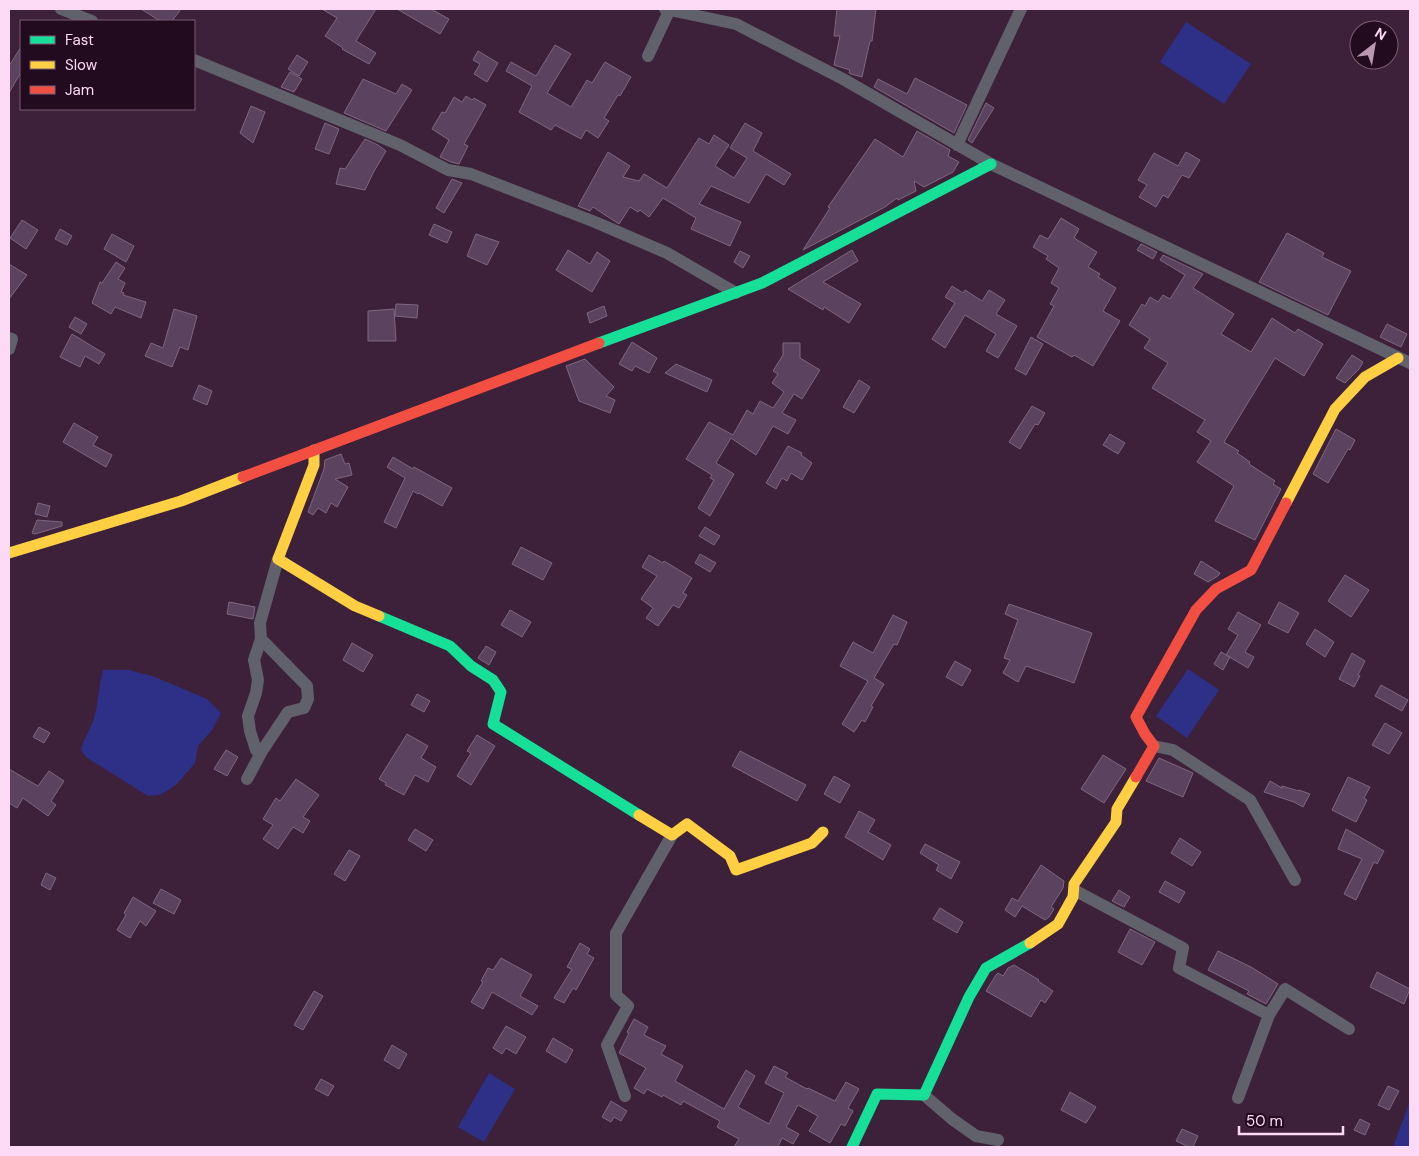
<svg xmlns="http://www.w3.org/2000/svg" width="1419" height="1156" viewBox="0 0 1419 1156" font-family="'DM Sans',sans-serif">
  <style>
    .water { fill: #2e3088 }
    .building { fill: #5b425e; stroke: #7d6880 }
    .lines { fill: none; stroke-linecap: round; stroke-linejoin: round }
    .street { stroke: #60616b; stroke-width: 12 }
    .fast { stroke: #16e098; stroke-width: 11 }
    .slow { stroke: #ffcf43; stroke-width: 11 }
    .jam { stroke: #f24e42; stroke-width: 11 }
  </style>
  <rect width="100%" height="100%" fill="#3d2039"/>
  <path class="water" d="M 1186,22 L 1251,64 L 1224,104 L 1160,62 Z
    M 1188,669 L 1219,690 L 1187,738 L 1156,716 Z
    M 103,670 L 129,670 L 155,677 L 207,699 L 221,713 L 212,730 L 198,746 L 195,763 L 176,785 L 160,795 L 148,796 L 86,757 L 81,750 C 84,738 89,732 93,721 C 99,704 98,687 103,670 Z
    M 489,1073 L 515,1089 L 484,1142 L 458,1127 Z
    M 1410,1101 L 1410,1147 L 1393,1147 Z"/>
  <path class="building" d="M 141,9 L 181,9 L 172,21 L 160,21 Z
    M 322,9 L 376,9 L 356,41 L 376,53 L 369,64 L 342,49 L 343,48 L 325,36 L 337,18 Z
    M 397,9 L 431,9 L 449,19 L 440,34 Z
    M 837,9 L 876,9 L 872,41 L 870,41 L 862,77 L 851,74 L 849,73 L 850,70 L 834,65 L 840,36 L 834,36 Z
    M 555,45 L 571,54 L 547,93 L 571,107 L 587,80 L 592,83 L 605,62 L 631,77 L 620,96 L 618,95 L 604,118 L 609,121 L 598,138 L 586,130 L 581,139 L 555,125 L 551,130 L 519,112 L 532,86 L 506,71 L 511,62 L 536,76 Z
    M 21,47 L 21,72 L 9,93 L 9,66 Z
    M 478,51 L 498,63 L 487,82 L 474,74 L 480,64 L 473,60 Z
    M 297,55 L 308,62 L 299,76 L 288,69 Z
    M 290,72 L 302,79 L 294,92 L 281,87 Z
    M 915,78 L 967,105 L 954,133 L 874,87 L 878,79 L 907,94 Z
    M 363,79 L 396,94 L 402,84 L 412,90 L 386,131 L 344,113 Z
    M 466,96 L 472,100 L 474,98 L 486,105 L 464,144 L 468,146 L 459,164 L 451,162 L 440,157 L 449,140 L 432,129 L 442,112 L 445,113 L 454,97 L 462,102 Z
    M 986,103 L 994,108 L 972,143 L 968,140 Z
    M 251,106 L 265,112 L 253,143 L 240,133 Z
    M 325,123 L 339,129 L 329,154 L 315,149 Z
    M 745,123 L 762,133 L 753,151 L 791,174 L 784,185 L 766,174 L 749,203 L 711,186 L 699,204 L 741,222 L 730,246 L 691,229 L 696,218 L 663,198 L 649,217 L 640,210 L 638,212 L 630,207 L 619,224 L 593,207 L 590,211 L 578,206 L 608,152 L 630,166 L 623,177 L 639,181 L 644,174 L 667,188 L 699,138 L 709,144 L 714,135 L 729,145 L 715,166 L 734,178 L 747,158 L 730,148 Z
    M 917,131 L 950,150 L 948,156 L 959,162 L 953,172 L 924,187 L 914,181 L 916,191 L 898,200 L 897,198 L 885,207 L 803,250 L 830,208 L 828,207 L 875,139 L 903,157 Z
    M 365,139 L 378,145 L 386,151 L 373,173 L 365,190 L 336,184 L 340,168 L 345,169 Z
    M 1186,152 L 1200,160 L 1189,178 L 1182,175 L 1168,198 L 1163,195 L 1156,207 L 1139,197 L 1147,185 L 1138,180 L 1154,153 L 1178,166 Z
    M 452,179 L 462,183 L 444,213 L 436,208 Z
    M 1061,218 L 1079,229 L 1074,238 L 1097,252 L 1088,267 L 1100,274 L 1098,277 L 1116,288 L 1103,311 L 1120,321 L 1093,366 L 1074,355 L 1072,357 L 1037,337 L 1054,306 L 1050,304 L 1059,288 L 1051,283 L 1059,268 L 1046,259 L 1048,256 L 1033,247 L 1040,235 L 1048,239 Z
    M 22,220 L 38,230 L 26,249 L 10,238 Z
    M 434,224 L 452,232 L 447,243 L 429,235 Z
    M 60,229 L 72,236 L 67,245 L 55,239 Z
    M 1287,233 L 1324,253 L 1322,257 L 1351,271 L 1328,315 L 1259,282 Z
    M 112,234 L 134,246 L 126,262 L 104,249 Z
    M 476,234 L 499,242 L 487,265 L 467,256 Z
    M 1141,244 L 1157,252 L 1153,259 L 1137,250 Z
    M 568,250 L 590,264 L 597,252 L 610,261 L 592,292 L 556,270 Z
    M 852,250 L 858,261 L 823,282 L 861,304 L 849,323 L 824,307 L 823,310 L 788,289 Z
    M 740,251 L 750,256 L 743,268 L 734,262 Z
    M 1163,255 L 1203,274 L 1193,288 L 1234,314 L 1221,334 L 1251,352 L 1272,318 L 1295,333 L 1298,329 L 1323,344 L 1304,376 L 1275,358 L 1224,442 L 1239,451 L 1237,453 L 1250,462 L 1249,464 L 1275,481 L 1273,484 L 1281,489 L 1255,540 L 1215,521 L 1234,486 L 1197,462 L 1211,441 L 1197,432 L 1205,420 L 1152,388 L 1168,363 L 1144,348 L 1150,339 L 1129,325 L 1142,304 L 1145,306 L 1150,297 L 1158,302 L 1163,295 L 1170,299 L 1185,275 L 1160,260 Z
    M 116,262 L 125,268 L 118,279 L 125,283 L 121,292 L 124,293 L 123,295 L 146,302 L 141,318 L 115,307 L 111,314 L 92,303 L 100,282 L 102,283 Z
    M 9,264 L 27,275 L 9,299 Z
    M 952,286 L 963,293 L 965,290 L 982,301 L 989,290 L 1005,300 L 996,314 L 1017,326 L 998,358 L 986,351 L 996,334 L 965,315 L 945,348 L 932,339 L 955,303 L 945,297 Z
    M 396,304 L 418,305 L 417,318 L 395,316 Z
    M 604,306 L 607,316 L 590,323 L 587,313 Z
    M 174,309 L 197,316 L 188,350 L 180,347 L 172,367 L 145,356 L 151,343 L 163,348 Z
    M 394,309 L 396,341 L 368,341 L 368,311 Z
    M 75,317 L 87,324 L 81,334 L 69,327 Z
    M 1387,324 L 1407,334 L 1401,347 L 1380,337 Z
    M 72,334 L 105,354 L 99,364 L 85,356 L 80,367 L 60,357 Z
    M 1031,337 L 1043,344 L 1026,375 L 1015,369 Z
    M 632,342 L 657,358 L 649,373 L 635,366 L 632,371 L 619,364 Z
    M 783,343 L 800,343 L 800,358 L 820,370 L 802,399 L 794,394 L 782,413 L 796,420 L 788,434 L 773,426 L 756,455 L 731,438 L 716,463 L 734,474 L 710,516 L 698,508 L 714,480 L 710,478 L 712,475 L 686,459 L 709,422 L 733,435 L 747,410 L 753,414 L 760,401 L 773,408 L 784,392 L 772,383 L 778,374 L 773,371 L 783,355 Z
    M 1352,355 L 1363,362 L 1359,369 L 1345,383 L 1336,378 Z
    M 585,359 L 614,387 L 606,396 L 615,400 L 610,413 L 579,401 L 566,366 Z
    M 676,364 L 712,380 L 707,392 L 665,373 Z
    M 859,380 L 870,387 L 854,413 L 843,407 Z
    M 199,385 L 212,391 L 207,405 L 193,399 Z
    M 1032,406 L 1045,413 L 1038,425 L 1035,424 L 1020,449 L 1009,442 Z
    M 74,423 L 98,437 L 93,445 L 112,455 L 106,467 L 63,442 Z
    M 1336,429 L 1355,440 L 1350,450 L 1348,449 L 1328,483 L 1313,474 Z
    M 1110,434 L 1125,443 L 1118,454 L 1103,445 Z
    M 788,446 L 802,453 L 801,455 L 812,463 L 802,480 L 791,473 L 787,481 L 782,478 L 776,489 L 766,483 Z
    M 341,454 L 345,464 L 349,463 L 352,475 L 335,479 L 348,487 L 337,507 L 331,503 L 326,513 L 318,508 L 313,515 L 308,512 L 324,469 L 325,460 Z
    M 393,457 L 413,469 L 414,467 L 452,488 L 442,506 L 419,493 L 418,494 L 413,491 L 396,528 L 384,522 L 405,478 L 387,467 Z
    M 38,503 L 50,506 L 47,517 L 35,514 Z
    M 37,520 L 62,522 L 62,526 L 35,534 L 32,533 Z
    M 705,527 L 720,536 L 714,545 L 699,536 Z
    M 521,547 L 552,563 L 543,580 L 512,564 Z
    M 700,554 L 716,563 L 710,572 L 695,563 Z
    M 649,555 L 663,563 L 664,561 L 692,578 L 683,593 L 687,595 L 679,608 L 673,605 L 658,626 L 646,618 L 653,608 L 641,599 L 657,576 L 642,567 Z
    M 1201,561 L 1220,573 L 1218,576 L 1208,582 L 1194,574 Z
    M 1345,575 L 1369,590 L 1351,617 L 1328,601 Z
    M 229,602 L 255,607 L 253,619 L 227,614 Z
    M 1279,602 L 1299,613 L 1288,633 L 1268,623 Z
    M 1009,604 L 1092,633 L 1074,683 L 1026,666 L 1018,682 L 1003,673 L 1010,660 L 1004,658 L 1018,620 L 1005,614 Z
    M 510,610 L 531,622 L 522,637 L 501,625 Z
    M 1238,612 L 1261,625 L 1245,652 L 1254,657 L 1248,668 L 1226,655 L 1238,635 L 1228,629 Z
    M 893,615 L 907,622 L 897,645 L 894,644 L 874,678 L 884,684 L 871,706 L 873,707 L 865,722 L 862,720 L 854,732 L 842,724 L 868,681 L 840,666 L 853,642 L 873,653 Z
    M 1315,629 L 1334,642 L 1325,657 L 1306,644 Z
    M 352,643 L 373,655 L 363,672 L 343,660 Z
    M 486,646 L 496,652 L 489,665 L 478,658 Z
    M 1221,652 L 1230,657 L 1223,670 L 1214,664 Z
    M 1352,653 L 1365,661 L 1358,675 L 1360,676 L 1354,687 L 1339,679 Z
    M 955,661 L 971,670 L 962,686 L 946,677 Z
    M 1381,685 L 1408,700 L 1402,711 L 1375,696 Z
    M 417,694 L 430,701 L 424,712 L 411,705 Z
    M 1385,723 L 1402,733 L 1389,754 L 1372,745 Z
    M 39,727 L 50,733 L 44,743 L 33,737 Z
    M 407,734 L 428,746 L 421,758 L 436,767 L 428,782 L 415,775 L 404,795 L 385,785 L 386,783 L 379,779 Z
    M 477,735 L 495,746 L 471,785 L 457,776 L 471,753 L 467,751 Z
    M 226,750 L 238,757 L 227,776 L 214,769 Z
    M 740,751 L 806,785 L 797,801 L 732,766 Z
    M 1103,755 L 1126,769 L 1104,803 L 1081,789 Z
    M 1159,758 L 1193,773 L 1183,797 L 1146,781 Z
    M 9,769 L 38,786 L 49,771 L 64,781 L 51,801 L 56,805 L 48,816 L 23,798 L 17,808 L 9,803 Z
    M 834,776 L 850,785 L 840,803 L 824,794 Z
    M 1348,777 L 1370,787 L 1364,798 L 1367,800 L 1356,822 L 1332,810 Z
    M 296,779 L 319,795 L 303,817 L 310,821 L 303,833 L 293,827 L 278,849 L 263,839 L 273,825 L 263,819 L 276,798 L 280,801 Z
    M 1270,781 L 1282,788 L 1282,786 L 1299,791 L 1299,790 L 1310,794 L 1303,807 L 1294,802 L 1264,792 Z
    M 859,811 L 875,820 L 868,832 L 891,845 L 883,860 L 845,837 Z
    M 415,829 L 433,840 L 426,851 L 408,840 Z
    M 1346,829 L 1384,851 L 1377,864 L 1374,862 L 1356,900 L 1344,894 L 1362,859 L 1338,849 Z
    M 1180,838 L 1201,852 L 1192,866 L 1171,853 Z
    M 925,844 L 960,862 L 951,879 L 936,870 L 939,865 L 920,853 Z
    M 349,850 L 360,856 L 345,881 L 334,874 Z
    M 1041,865 L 1064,881 L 1063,888 L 1051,907 L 1054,909 L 1049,917 L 1045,920 L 1022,906 L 1015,917 L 1005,910 L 1012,898 L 1018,901 Z
    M 46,873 L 56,878 L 50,890 L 41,885 Z
    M 1165,881 L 1185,892 L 1179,903 L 1159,892 Z
    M 161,889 L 181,900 L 174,914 L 153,903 Z
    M 1119,890 L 1130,897 L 1124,907 L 1112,901 Z
    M 133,897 L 156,911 L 146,926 L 140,921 L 130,938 L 117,930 L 126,915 L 124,913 Z
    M 940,908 L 963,922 L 957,933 L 933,919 Z
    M 1130,929 L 1155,942 L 1142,965 L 1118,952 Z
    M 580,943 L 590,949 L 587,954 L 594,958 L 576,990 L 573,988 L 564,1003 L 554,998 L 572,969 L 567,967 Z
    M 1218,951 L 1251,967 L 1278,984 L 1266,1004 L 1247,994 L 1249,991 L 1208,970 Z
    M 501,958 L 532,975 L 520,996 L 538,1006 L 532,1015 L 492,992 L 483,1009 L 471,1002 L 483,982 L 481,981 L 488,968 L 493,970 Z
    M 1014,965 L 1039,980 L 1038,981 L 1053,991 L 1045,1003 L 1041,1000 L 1031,1017 L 986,991 L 996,975 L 998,973 L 1003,976 L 1008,968 Z
    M 1377,972 L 1410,989 L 1404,1004 L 1370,987 Z
    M 314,991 L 323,996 L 303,1030 L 294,1025 Z
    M 634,1019 L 648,1027 L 644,1035 L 666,1046 L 661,1054 L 683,1066 L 675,1081 L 724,1109 L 746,1070 L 755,1076 L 738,1107 L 769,1124 L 784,1093 L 765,1083 L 774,1066 L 788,1073 L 785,1077 L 807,1089 L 808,1088 L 835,1101 L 846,1082 L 859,1089 L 848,1108 L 853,1111 L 845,1126 L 841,1124 L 830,1143 L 809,1131 L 818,1116 L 798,1105 L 786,1127 L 799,1134 L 793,1144 L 782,1138 L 778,1147 L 734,1147 L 739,1139 L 717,1127 L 720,1121 L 683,1101 L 681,1105 L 663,1095 L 662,1097 L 647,1089 L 644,1094 L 634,1088 L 646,1068 L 619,1053 L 629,1033 L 627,1032 Z
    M 506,1026 L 526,1037 L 516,1054 L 506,1048 L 502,1054 L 493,1048 Z
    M 553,1038 L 573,1050 L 566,1063 L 546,1051 Z
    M 392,1045 L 407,1054 L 399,1069 L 384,1060 Z
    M 321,1079 L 334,1086 L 328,1096 L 315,1089 Z
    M 1388,1086 L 1399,1091 L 1389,1110 L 1378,1105 Z
    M 1070,1092 L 1096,1107 L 1086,1123 L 1061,1110 Z
    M 611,1101 L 627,1111 L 621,1121 L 614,1117 L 611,1122 L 602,1117 Z
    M 1360,1119 L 1370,1124 L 1365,1135 L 1354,1130 Z
    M 1182,1129 L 1198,1136 L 1193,1147 L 1189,1147 L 1176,1141 Z"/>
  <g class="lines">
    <path class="street" d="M 61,9 L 92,21
      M 665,9 L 736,24 L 843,79 L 991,164 L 1410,363
      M 648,56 L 670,9
      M 194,60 L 400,145 L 448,170 L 471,174 L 595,222 L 667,253 L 736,293
      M 957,145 L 1021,9
      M 9,338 L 12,339 L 9,349
      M 261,639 L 254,660 L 258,680 L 256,693 L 248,716 L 250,731 L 256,750 L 262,751
      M 1154,746 L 1173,750 L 1250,800 L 1295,880
      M 247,779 L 262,751 L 288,712 L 304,708 L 308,699 L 307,686 L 261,639 L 260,623 L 278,559
      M 1074,890 L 1183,948 L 1179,968 L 1269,1015 L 1285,989 L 1349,1029
      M 924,1095 L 952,1119 L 976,1136 L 998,1140
      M 625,1096 L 607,1045 L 628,1006 L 616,995 L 616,933 L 672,835
      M 1238,1098 L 1269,1015"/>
    <path class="fast" d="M 599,343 L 762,283 L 991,164
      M 379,616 L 450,646 L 471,666 L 493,680 L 501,692 L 493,724 L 639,815
      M 852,1147 L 877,1094 L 924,1095 L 969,997 L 986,968 L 1030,943"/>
    <path class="slow" d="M 314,450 L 314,465 L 278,559 L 355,606 L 379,616
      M 1286,503 L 1335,409 L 1365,377 L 1398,358
      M 9,553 L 181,501 L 243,477
      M 639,815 L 672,835 L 687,824 L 730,856 L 736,870 L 812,843 L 823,832
      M 1030,943 L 1058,924 L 1073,897 L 1074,884 L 1116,822 L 1117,809 L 1136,777"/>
    <path class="jam" d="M 243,477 L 599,343
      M 1136,777 L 1154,746 L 1145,734 L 1136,717 L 1196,610 L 1216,589 L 1251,570 L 1286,503"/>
  </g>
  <rect width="1419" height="1156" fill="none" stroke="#fcd9f4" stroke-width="20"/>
  <rect x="20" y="20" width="175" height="90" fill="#230b1f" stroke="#7a5d74"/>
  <rect x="30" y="36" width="25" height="8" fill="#16e098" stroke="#7a5d74"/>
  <text x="65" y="45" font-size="15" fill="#fcd9f4">Fast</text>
  <rect x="30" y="61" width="25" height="8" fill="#ffcf43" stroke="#7a5d74"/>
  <text x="65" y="70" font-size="15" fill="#fcd9f4">Slow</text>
  <rect x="30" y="86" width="25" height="8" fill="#f24e42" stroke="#7a5d74"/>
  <text x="65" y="95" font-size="15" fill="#fcd9f4">Jam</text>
  <g transform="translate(1374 45) rotate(31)"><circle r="24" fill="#230b1f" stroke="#7a5d74"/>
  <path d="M0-4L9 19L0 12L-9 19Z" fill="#b998b3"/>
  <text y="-8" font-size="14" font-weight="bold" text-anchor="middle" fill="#fcd9f4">N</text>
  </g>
  <path d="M1239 1126v8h104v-8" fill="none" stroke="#fcd9f4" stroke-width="2.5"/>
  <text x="1246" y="1126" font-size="15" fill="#fcd9f4" stroke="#230b1f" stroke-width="4" paint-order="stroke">50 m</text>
</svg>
